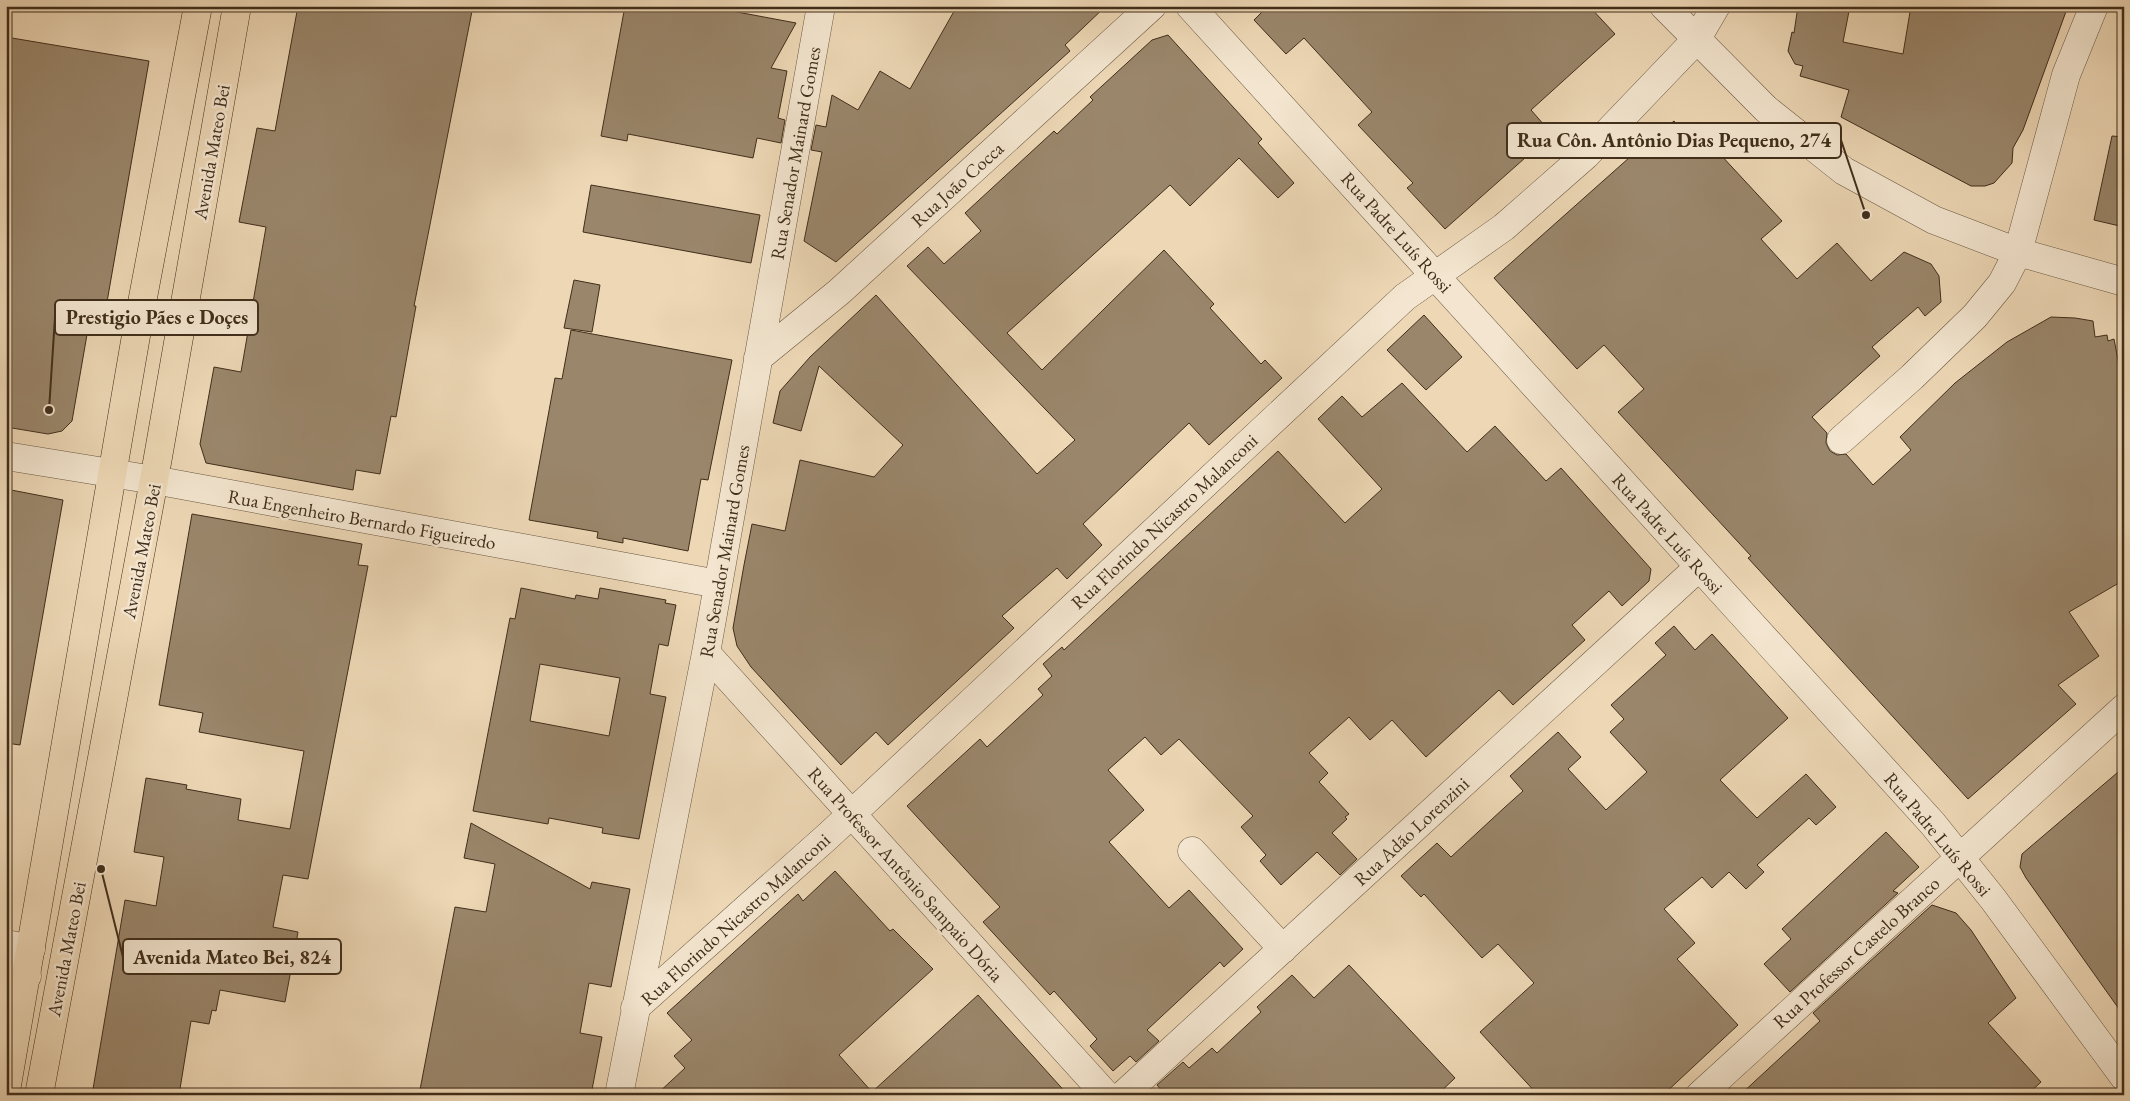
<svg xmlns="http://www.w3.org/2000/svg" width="2130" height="1101" viewBox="0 0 2130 1101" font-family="'EB Garamond',serif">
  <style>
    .building { fill: #9a866b; stroke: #402e1b; fill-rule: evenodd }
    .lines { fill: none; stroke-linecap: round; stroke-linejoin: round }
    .minor-casing { stroke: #6b5842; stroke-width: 29 }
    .major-casing { stroke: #402e1b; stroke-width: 29 }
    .minor { stroke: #f3e5cf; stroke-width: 28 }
    .major { stroke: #edd7b5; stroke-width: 28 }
    .labels { text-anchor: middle; stroke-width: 5; stroke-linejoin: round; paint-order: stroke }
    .street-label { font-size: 19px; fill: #402e1b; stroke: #f3e5cf }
    .leader { fill: none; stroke: #402e1b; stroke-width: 2 }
    .callout-dot { fill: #402e1b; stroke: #f3e5cf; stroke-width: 2 }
    .callout { fill: #f3e5cf; stroke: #402e1b; stroke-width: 2 }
    .callout-label { font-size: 20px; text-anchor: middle; font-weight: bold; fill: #402e1b }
  </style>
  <rect width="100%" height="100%" fill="#edd7b5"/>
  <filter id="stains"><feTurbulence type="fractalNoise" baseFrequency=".004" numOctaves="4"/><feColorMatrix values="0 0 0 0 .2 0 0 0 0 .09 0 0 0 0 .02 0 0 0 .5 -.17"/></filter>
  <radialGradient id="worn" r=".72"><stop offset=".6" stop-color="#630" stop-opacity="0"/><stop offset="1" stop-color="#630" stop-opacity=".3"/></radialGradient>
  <path class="building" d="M 298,6 L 473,6 L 414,306 L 416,306 L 396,417 L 391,416 L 380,474 L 356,470 L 353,490 L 206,463 L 200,444 L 214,367 L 241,372 L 266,227 L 239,222 L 257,128 L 275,131 Z
    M 625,6 L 705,6 L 796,23 L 771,68 L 787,71 L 778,118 L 785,120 L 781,143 L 757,138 L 753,158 L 628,134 L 627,141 L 601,136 Z
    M 957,6 L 1106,6 L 1065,45 L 1070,51 L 836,262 L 804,241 L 822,152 L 811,150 L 816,125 L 826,127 L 832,95 L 858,110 L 880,71 L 910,89 Z
    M 1268,6 L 1589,6 L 1615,34 L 1531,110 L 1552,134 L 1445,229 L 1407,188 L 1413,183 L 1358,125 L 1372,112 L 1304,38 L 1286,54 L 1254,20 Z
    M 1798,6 L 1850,6 L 1843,42 L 1903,54 L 1911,6 L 2068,6 L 2023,130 L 2013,148 L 2012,163 L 1994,183 L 1985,186 L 1971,186 L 1841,117 L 1849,90 L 1800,76 L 1803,66 L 1795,64 L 1788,51 L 1792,32 L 1794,33 Z
    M 1168,35 L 1262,139 L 1258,143 L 1294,183 L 1278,198 L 1239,158 L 1190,206 L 1170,185 L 1007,333 L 1042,370 L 1164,250 L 1214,304 L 1210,308 L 1261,364 L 1265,360 L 1282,378 L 1209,445 L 1189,423 L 1083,524 L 1102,545 L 1067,579 L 1057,568 L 1002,616 L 1014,628 L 888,745 L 876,732 L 841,765 L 751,667 L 737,646 L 733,628 L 744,565 L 752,524 L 785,531 L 800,460 L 874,477 L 903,445 L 819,366 L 801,431 L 773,423 L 780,391 L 810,357 L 876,295 L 1037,474 L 1075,440 L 907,266 L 928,247 L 944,264 L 981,231 L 965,213 L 1054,131 L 1057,134 L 1093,100 L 1090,97 L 1152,40 Z
    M 6,37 L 149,61 L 107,302 L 93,300 L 72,421 L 62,431 L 48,434 L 6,427 Z
    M 1674,121 L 1685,133 L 1693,125 L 1782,221 L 1761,239 L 1797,279 L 1837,243 L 1871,281 L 1904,252 L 1931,264 L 1939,276 L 1941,302 L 1925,316 L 1918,307 L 1872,347 L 1880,356 L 1812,417 L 1827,433 L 1826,443 L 1830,451 L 1837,455 L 1846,454 L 1873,485 L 1911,450 L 1900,437 L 1955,383 L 2007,342 L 2051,317 L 2075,318 L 2093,321 L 2095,337 L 2107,335 L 2108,341 L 2114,339 L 2120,371 L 2124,371 L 2124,580 L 2069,612 L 2099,656 L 2058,685 L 2076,704 L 1968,799 L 1748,558 L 1751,556 L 1618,412 L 1644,389 L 1604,345 L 1577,369 L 1494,278 L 1630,157 Z
    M 2112,136 L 2124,137 L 2124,227 L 2094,220 Z
    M 591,185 L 760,215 L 751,263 L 583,232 Z
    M 574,280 L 600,285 L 592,332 L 564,328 Z
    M 1424,315 L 1462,357 L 1426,390 L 1387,350 Z
    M 571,330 L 732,360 L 708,480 L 701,479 L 688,551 L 623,538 L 623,543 L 597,538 L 598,532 L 529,520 L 555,378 L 562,379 Z
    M 1402,383 L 1467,452 L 1495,426 L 1546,481 L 1561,468 L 1651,569 L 1649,581 L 1622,606 L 1609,591 L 1572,625 L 1585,640 L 1513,705 L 1499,690 L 1426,757 L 1392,720 L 1370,740 L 1349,717 L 1309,753 L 1328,773 L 1319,782 L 1349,814 L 1345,817 L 1347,819 L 1332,833 L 1357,859 L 1340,875 L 1317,852 L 1281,885 L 1260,861 L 1266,855 L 1241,827 L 1253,816 L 1179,739 L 1161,755 L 1145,737 L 1108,770 L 1144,810 L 1109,842 L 1169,908 L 1189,890 L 1243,949 L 1224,967 L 1220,962 L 1147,1030 L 1159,1041 L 1136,1062 L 1130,1056 L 1113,1071 L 1090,1046 L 1097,1039 L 1054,991 L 1050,995 L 983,922 L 1000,907 L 907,806 L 980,739 L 987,747 L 1043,695 L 1038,689 L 1052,676 L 1043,664 L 1062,647 L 1064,650 L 1278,451 L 1345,523 L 1382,489 L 1318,419 L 1342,396 L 1362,417 Z
    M 6,489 L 63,500 L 20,745 L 6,743 Z
    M 192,514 L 362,544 L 358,565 L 368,566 L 308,879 L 283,875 L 273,927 L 298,932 L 285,1002 L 220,990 L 216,1011 L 212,1010 L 209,1024 L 191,1021 L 179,1095 L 92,1095 L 125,900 L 156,906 L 164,857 L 134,852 L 146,778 L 187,785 L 186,789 L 241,799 L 238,820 L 290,829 L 304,751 L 199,732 L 203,713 L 159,705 Z
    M 521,588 L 575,599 L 576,595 L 598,599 L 600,588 L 666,600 L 665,603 L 676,605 L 668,646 L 659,644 L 650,694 L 666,697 L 639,839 L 602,833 L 603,828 L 549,818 L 548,824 L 473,811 L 510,618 L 515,619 ZM 540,664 L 620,678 L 609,736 L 530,721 Z
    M 1674,626 L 1695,650 L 1712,634 L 1788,718 L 1720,780 L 1757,818 L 1806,774 L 1836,807 L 1816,825 L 1809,818 L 1757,865 L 1764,872 L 1746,889 L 1729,872 L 1712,888 L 1702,877 L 1664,909 L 1695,943 L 1677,959 L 1738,1025 L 1663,1095 L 1538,1095 L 1480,1032 L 1534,983 L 1498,944 L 1482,958 L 1424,894 L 1421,897 L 1401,876 L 1437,843 L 1451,857 L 1504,808 L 1523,791 L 1510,776 L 1558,732 L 1581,757 L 1568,769 L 1606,810 L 1647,772 L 1610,732 L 1624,719 L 1611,705 L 1666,655 L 1655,643 Z
    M 2124,767 L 2124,1016 L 2026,878 L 2020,867 L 2022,854 Z
    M 471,823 L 590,889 L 592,882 L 630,889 L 611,987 L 589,983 L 580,1033 L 602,1037 L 591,1095 L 419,1095 L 455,907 L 486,912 L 495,864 L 464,858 Z
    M 1886,832 L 1919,867 L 1893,891 L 1898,893 L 1790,992 L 1764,964 L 1791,939 L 1782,929 Z
    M 835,871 L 890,931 L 893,929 L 933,969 L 839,1055 L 872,1092 L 978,995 L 1068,1095 L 656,1095 L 685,1068 L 674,1056 L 692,1040 L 667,1013 L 798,894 L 803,901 Z
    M 1932,905 L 1956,913 L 1971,930 L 2016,998 L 1988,1023 L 2041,1082 L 2027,1095 L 1740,1095 L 1820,1021 L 1813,1013 Z
    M 1349,965 L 1455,1078 L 1437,1095 L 1159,1095 L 1163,1092 L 1157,1085 L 1183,1062 L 1189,1068 L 1212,1048 L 1217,1053 L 1261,1012 L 1257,1007 L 1292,975 L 1314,998 Z"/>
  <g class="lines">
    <defs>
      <path id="minor" d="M 1190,6 L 1933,824 L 1993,899 L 2124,1077
        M 1664,6 L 1766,109 L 1844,171 L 1934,220 L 2018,252 L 2124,282
        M 758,358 L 839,292 L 1152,6
        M 1841,440 L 1912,377 L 1975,316 L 2002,283 L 2018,252 L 2066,75 L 2094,6
        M 6,456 L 154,480 L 718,584
        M 706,653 L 1106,1095
        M 1192,851 L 1283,949
        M 6,944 L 31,949
        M 6,972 L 27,976
        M 635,1008 L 828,836 L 1405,297 L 1504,227 L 1586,155 L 1696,40 L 1716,6
        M 619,1095 L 706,653 L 821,6
        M 1123,1095 L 1699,567
        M 1700,1095 L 2124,708"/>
      <path id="major" d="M 6,1091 L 138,324 L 198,6
        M 39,1095 L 154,480 L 237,6"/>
    </defs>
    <use href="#minor" class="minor-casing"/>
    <use href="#major" class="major-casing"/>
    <use href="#minor" class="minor"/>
    <use href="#major" class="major"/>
  </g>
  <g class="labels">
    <g class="street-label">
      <text transform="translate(211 152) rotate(-80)" y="7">Avenida Mateo Bei</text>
      <text transform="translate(795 153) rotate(-80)" y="7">Rua Senador Mainard Gomes</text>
      <text transform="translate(957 184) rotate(-42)" y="7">Rua João Cocca</text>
      <text transform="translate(1397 232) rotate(48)" y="7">Rua Padre Luís Rossi</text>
      <text transform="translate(362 519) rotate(10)" y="7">Rua Engenheiro Bernardo Figueiredo</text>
      <text transform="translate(1164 521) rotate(-43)" y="7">Rua Florindo Nicastro Malanconi</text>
      <text transform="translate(1668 533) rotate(48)" y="7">Rua Padre Luís Rossi</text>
      <text transform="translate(141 551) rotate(-79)" y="7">Avenida Mateo Bei</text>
      <text transform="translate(724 551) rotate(-80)" y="7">Rua Senador Mainard Gomes</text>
      <text transform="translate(1411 831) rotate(-43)" y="7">Rua Adão Lorenzini</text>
      <text transform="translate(1938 834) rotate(50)" y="7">Rua Padre Luís Rossi</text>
      <text transform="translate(906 874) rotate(48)" y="7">Rua Professor Antônio Sampaio Dória</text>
      <text transform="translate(735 919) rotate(-42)" y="7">Rua Florindo Nicastro Malanconi</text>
      <text transform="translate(66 949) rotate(-79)" y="7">Avenida Mateo Bei</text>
      <text transform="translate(1856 952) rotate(-42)" y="7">Rua Professor Castelo Branco</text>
    </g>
  </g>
  <path class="leader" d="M1866 215L1841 140M49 410L55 317M101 869L123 957"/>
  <g class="callout-dot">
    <circle cx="1866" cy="215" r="5"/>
    <circle cx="49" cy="410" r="5"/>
    <circle cx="101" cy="869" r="5"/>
  </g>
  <g class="callout">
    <rect x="1507" y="123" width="334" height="35" rx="5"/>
    <rect x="55" y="300" width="203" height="35" rx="5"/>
    <rect x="123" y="939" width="218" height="35" rx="5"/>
  </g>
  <g class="callout-label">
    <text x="1674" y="147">Rua Côn. Antônio Dias Pequeno, 274</text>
    <text x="157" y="324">Prestigio Pães e Doçes</text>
    <text x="232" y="964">Avenida Mateo Bei, 824</text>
  </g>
  <rect width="2130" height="1101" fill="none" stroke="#edd7b5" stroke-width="25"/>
  <rect x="8" y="8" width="2115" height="1086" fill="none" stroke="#402e1b" stroke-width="2.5"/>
  <rect x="12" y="12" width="2105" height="1076" fill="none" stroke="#402e1b"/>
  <rect width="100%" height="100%" filter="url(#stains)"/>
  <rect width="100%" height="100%" fill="url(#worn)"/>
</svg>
